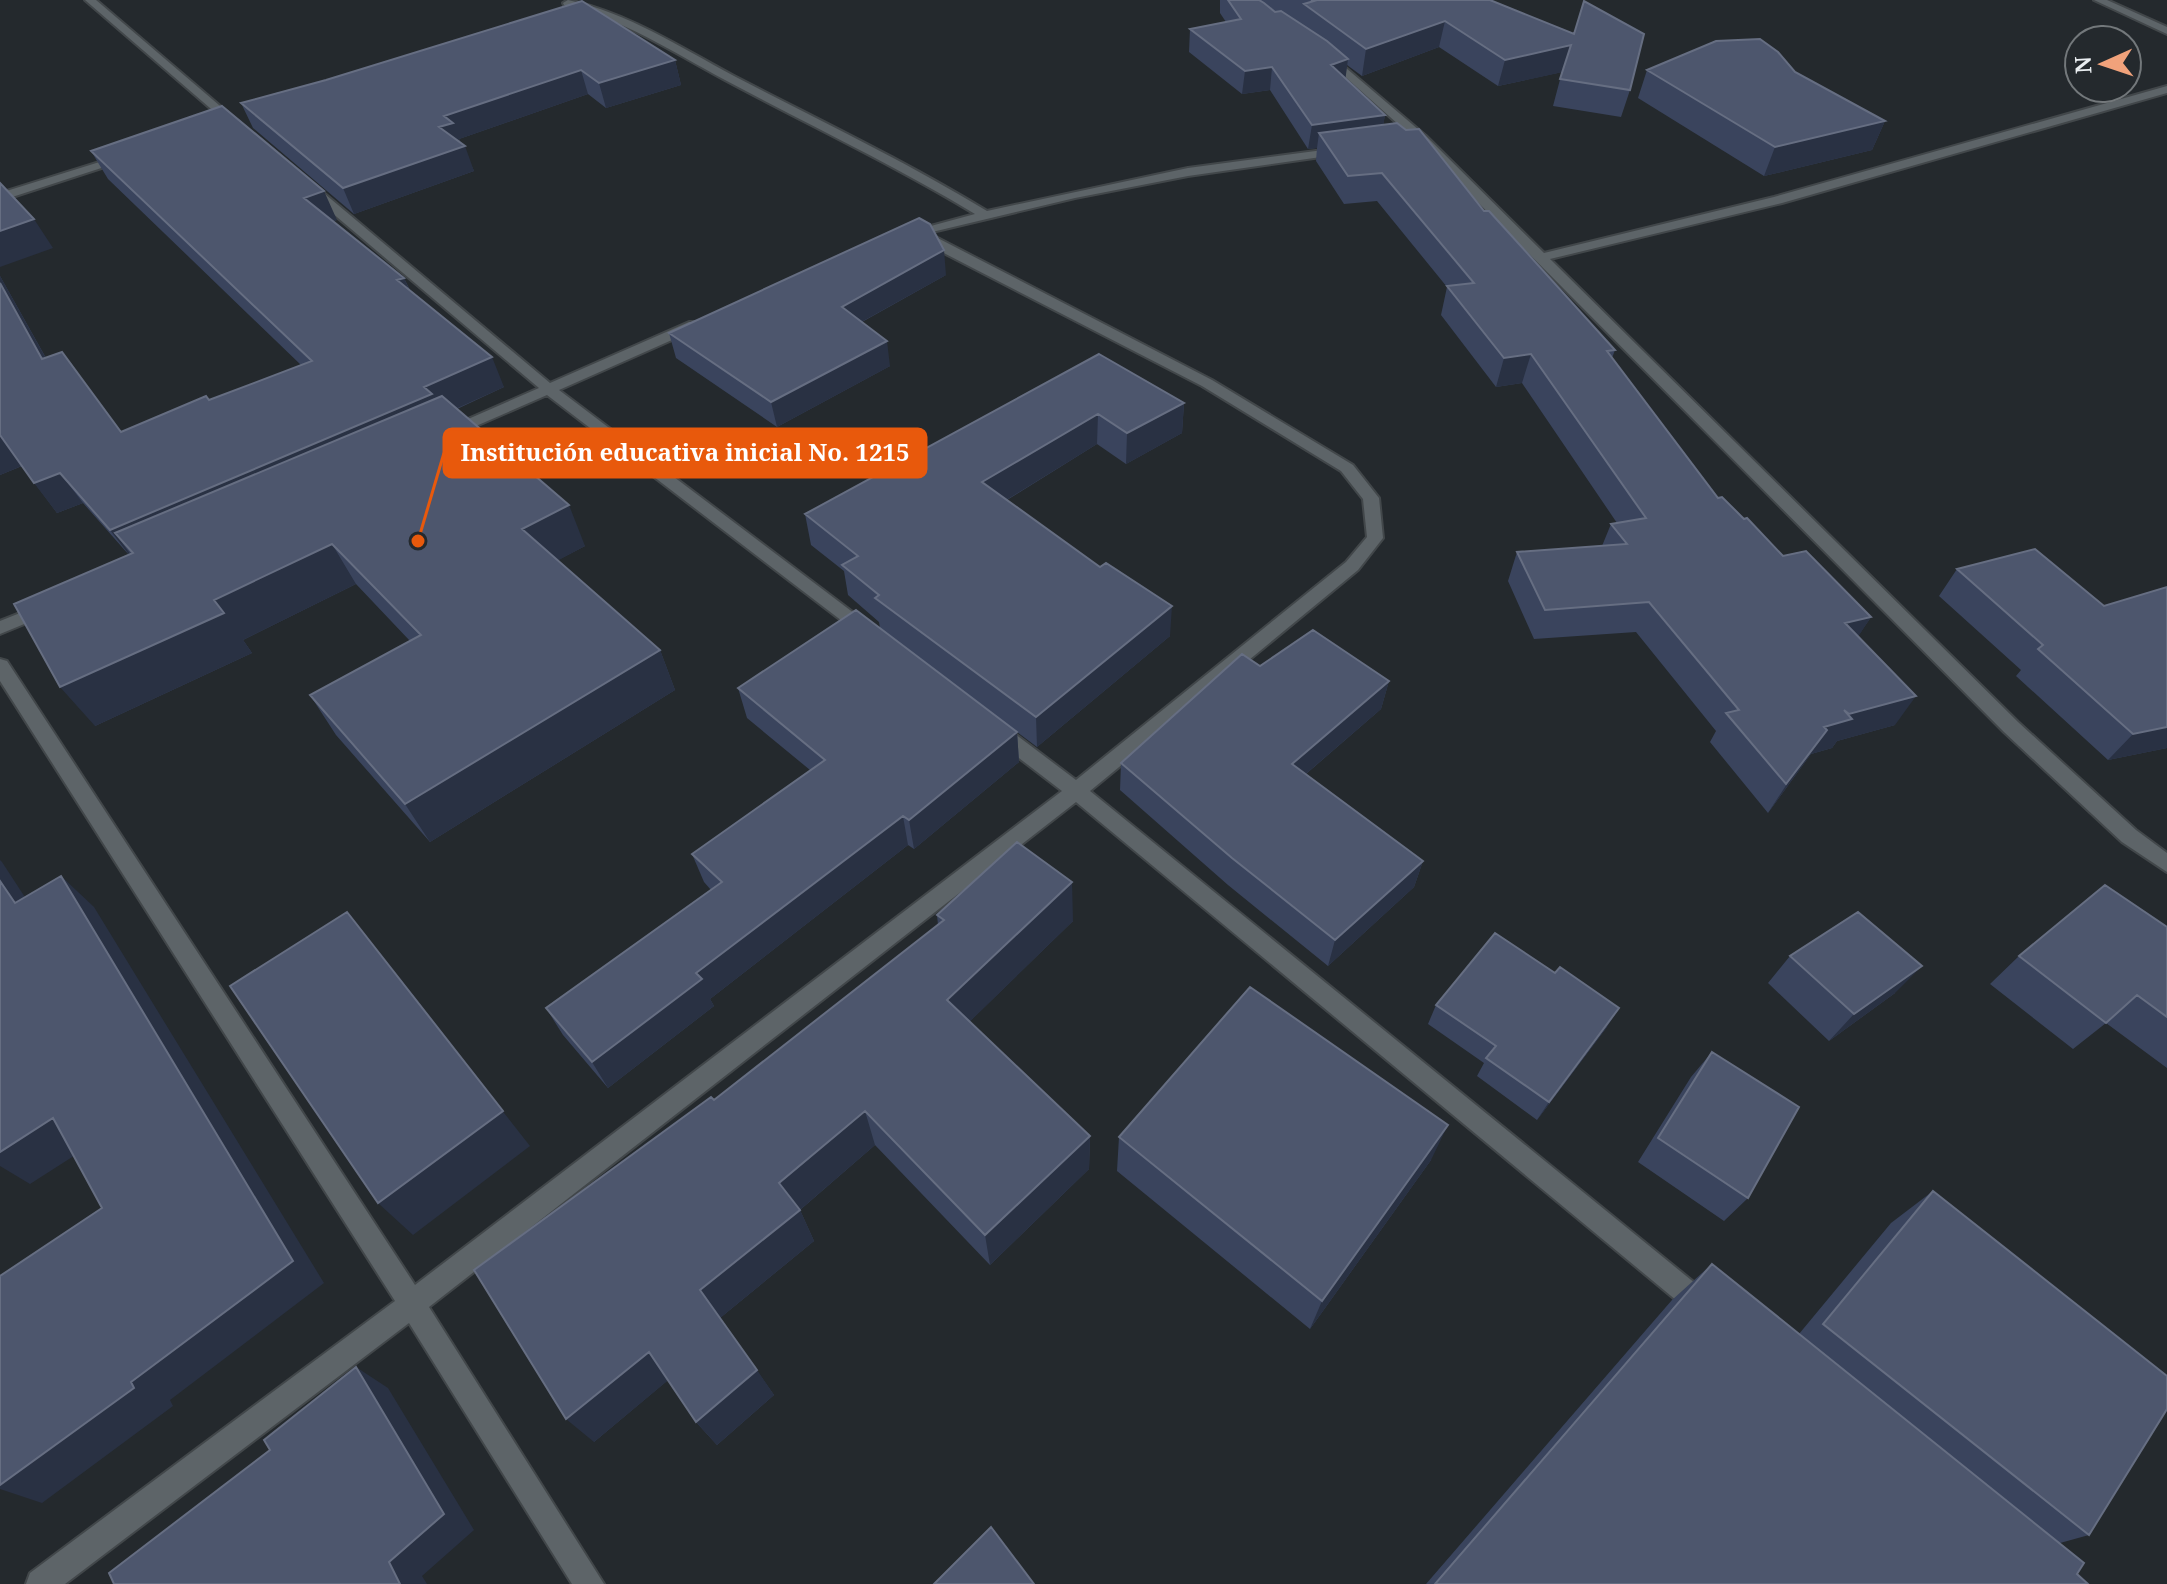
<svg xmlns="http://www.w3.org/2000/svg" width="2167" height="1584" viewBox="0 0 2167 1584" font-family="'Noto Serif',serif">
  <style>
    .lines { fill: none; stroke-linecap: round; stroke-linejoin: round }
    .minor-casing { stroke: #42474a; stroke-width: 4 }
    .minor { fill: #5d6468; fill-rule: evenodd }
    .wall { fill: #3a445d }
    .shaded-wall { fill: #293143 }
    .building { fill: #4d566d; stroke: #666e82; stroke-width: 2 }
    .leader { fill: none; stroke: #e8590c; stroke-width: 3 }
    .callout-dot { fill: #e8590c; stroke: #24292d; stroke-width: 3 }
    .callout { fill: #e8590c; stroke: #e8590c; stroke-width: 3 }
    .callout-label { font-size: 24px; text-anchor: middle; font-weight: bold; fill: #fff }
  </style>
  <rect width="100%" height="100%" fill="#24292d"/>
  <g class="lines">
    <defs>
      <path id="minor" d="M 85,0 L 96,0 L 240,123 L 240,127 L 232,127 Z
        M 568,0 C 628,13 680,47 734,76 C 819,120 905,161 987,211 L 1188,168 L 1346,147 L 1348,150 L 1342,154 L 1188,176 L 1075,198 L 928,233 L 1212,380 L 1353,465 L 1379,498 L 1383,538 L 1358,570 L 1090,791 L 1712,1297 L 1716,1306 L 1712,1315 L 1703,1319 L 1694,1315 L 1076,802 L 429,1307 L 604,1584 L 572,1584 L 409,1323 L 65,1584 L 26,1584 L 30,1573 L 395,1301 L 0,681 L 0,659 L 7,661 L 415,1285 L 1062,791 L 989,735 L 986,730 L 989,725 L 1003,725 L 1076,780 L 1346,562 L 1367,537 L 1363,499 L 1341,471 L 1202,386 L 905,233 L 975,214 C 894,165 809,125 725,80 C 673,52 623,19 564,5 L 563,3 Z
        M 2094,0 L 2107,0 L 2167,27 L 2167,34 Z
        M 1326,51 L 1426,136 L 1544,253 L 1774,197 L 2167,86 L 2167,93 L 1782,203 L 1550,259 L 2018,722 L 2136,830 L 2167,853 L 2167,872 L 2122,842 L 2004,732 L 1418,142 L 1322,56 L 1321,54 Z
        M 122,155 L 132,158 L 0,201 L 0,193 Z
        M 305,184 L 313,184 L 550,383 L 689,322 L 699,322 L 699,328 L 559,390 L 875,629 L 878,633 L 875,637 L 863,637 L 547,395 L 453,436 L 443,436 L 443,430 L 539,388 L 305,190 Z
        M 45,603 L 54,609 L 51,613 L 0,634 L 0,621 Z"/>
    </defs>
    <use href="#minor" class="minor-casing"/>
    <use href="#minor" class="minor"/>
  </g>
  <path class="wall" d="M 1220,0 L 1490,0 L 1630,90 L 1621,117 L 1553,106 L 1562,72 L 1498,86 L 1439,47 L 1362,76 L 1347,65 L 1345,78 L 1385,115 L 1383,125 L 1484,211 L 1615,350 L 1612,358 L 1718,498 L 1744,519 L 1783,556 L 1871,617 L 1858,636 L 1895,725 L 1837,741 L 1832,748 L 1811,754 L 1768,813 L 1710,742 L 1716,731 L 1636,632 L 1534,639 L 1508,581 L 1517,552 L 1602,546 L 1611,524 L 1617,523 L 1522,383 L 1496,387 L 1441,315 L 1447,287 L 1377,201 L 1344,204 L 1316,161 L 1317,148 L 1308,149 L 1270,90 L 1242,94 L 1189,52 L 1190,29 L 1226,22 L 1220,13 Z
    M 675,60 L 681,85 L 606,108 L 588,94 L 459,139 L 474,171 L 354,214 L 253,128 L 241,103 Z
    M 1647,70 L 1795,72 L 1885,121 L 1872,150 L 1764,176 L 1638,98 Z
    M 91,151 L 337,220 L 333,221 L 404,278 L 410,290 L 504,387 L 457,409 L 585,546 L 558,560 L 660,650 L 675,690 L 430,842 L 336,735 L 310,695 L 410,641 L 356,584 L 243,640 L 252,653 L 95,726 L 129,555 L 83,503 L 57,513 L 22,466 L 0,475 L 0,276 L 46,358 L 121,432 L 209,400 L 301,365 L 108,179 Z
    M 946,275 L 862,322 L 890,366 L 777,427 L 676,358 L 669,333 Z
    M 1099,354 L 1184,403 L 1182,433 L 1126,464 L 1097,444 L 1007,500 L 1170,636 L 1037,747 L 1017,732 L 1019,762 L 914,849 L 908,845 L 710,999 L 714,1006 L 608,1088 L 563,1035 L 546,1008 L 711,890 L 704,882 L 692,854 L 810,770 L 747,718 L 738,688 L 880,628 L 879,622 L 848,595 L 844,571 L 811,545 L 805,514 Z
    M 1957,569 L 2104,606 L 2167,748 L 2108,760 L 2016,676 L 2021,670 L 1939,596 Z
    M 1260,666 L 1389,681 L 1381,709 L 1306,774 L 1423,861 L 1414,887 L 1328,966 L 1228,885 L 1120,790 L 1121,763 Z
    M 937,915 L 1073,921 L 969,1022 L 1090,1136 L 1089,1169 L 990,1265 L 875,1145 L 800,1210 L 814,1241 L 720,1318 L 774,1395 L 717,1445 L 696,1422 L 668,1380 L 594,1442 L 714,1100 L 938,925 Z
    M 2167,927 L 2167,1068 L 2106,1023 L 2073,1049 L 1990,984 L 2019,956 Z
    M 1790,956 L 1895,993 L 1829,1041 L 1768,983 Z
    M 1436,1005 L 1607,1027 L 1537,1120 L 1477,1076 L 1484,1063 L 1428,1024 Z
    M 1712,1052 L 1748,1198 L 1724,1221 L 1638,1162 L 1691,1077 Z
    M 1119,1137 L 1431,1160 L 1310,1329 L 1117,1171 Z
    M 1933,1191 L 2089,1535 L 2060,1543 L 2077,1574 L 2088,1584 L 1426,1584 L 1672,1300 L 1712,1264 L 1799,1334 L 1891,1223 Z"/>
  <path class="shaded-wall" d="M 1445,21 L 1439,47 L 1362,76 L 1366,49 Z
    M 1571,45 L 1563,72 L 1498,86 L 1505,60 Z
    M 1348,59 L 1345,82 L 1331,65 Z
    M 675,60 L 681,85 L 606,108 L 599,83 Z
    M 1272,67 L 1270,90 L 1242,94 L 1245,71 Z
    M 581,70 L 588,94 L 459,139 L 461,147 L 465,146 L 474,171 L 354,214 L 343,188 L 439,127 L 444,116 Z
    M 1385,115 L 1381,139 L 1319,133 L 1317,148 L 1308,149 L 1312,125 Z
    M 1885,121 L 1872,150 L 1764,176 L 1775,147 Z
    M 324,191 L 337,220 L 318,227 L 304,198 Z
    M 34,219 L 53,248 L 0,267 L 0,231 Z
    M 944,250 L 946,275 L 845,331 L 842,307 Z
    M 0,276 L 63,389 L 42,359 L 0,283 Z
    M 404,278 L 417,307 L 397,280 Z
    M 887,341 L 890,366 L 777,427 L 771,402 Z
    M 1531,354 L 1522,383 L 1496,387 L 1504,358 Z
    M 492,357 L 504,387 L 442,415 L 115,533 L 134,559 L 133,560 L 110,530 L 424,387 Z
    M 1184,403 L 1182,433 L 1126,464 L 1127,433 Z
    M 1098,414 L 1097,444 L 985,513 L 982,482 Z
    M 0,435 L 24,465 L 0,475 Z
    M 60,473 L 83,503 L 57,513 L 34,483 Z
    M 569,505 L 585,546 L 540,570 L 522,529 Z
    M 332,544 L 356,584 L 243,640 L 252,653 L 95,726 L 60,687 L 214,600 Z
    M 1172,606 L 1170,636 L 1037,747 L 1036,717 Z
    M 1871,617 L 1852,646 L 1845,623 Z
    M 660,650 L 675,690 L 430,842 L 405,804 Z
    M 1389,681 L 1381,709 L 1286,791 L 1292,764 Z
    M 1916,696 L 1895,725 L 1837,741 L 1832,748 L 1811,754 L 1768,813 L 1824,727 L 1845,721 L 1849,714 Z
    M 2167,727 L 2167,748 L 2108,760 L 2133,734 Z
    M 1017,732 L 1019,762 L 914,849 L 909,820 Z
    M 903,816 L 908,845 L 710,999 L 714,1006 L 608,1088 L 592,1062 L 696,973 Z
    M 0,860 L 2,862 L 49,934 L 15,903 L 0,881 Z
    M 1423,861 L 1414,887 L 1328,966 L 1335,940 Z
    M 61,876 L 94,907 L 324,1283 L 170,1400 L 173,1406 L 42,1503 L 0,1489 L 0,1485 L 131,1382 Z
    M 1072,882 L 1073,921 L 953,1038 L 947,1000 Z
    M 378,952 L 530,1146 L 413,1235 L 378,1203 Z
    M 1922,966 L 1895,993 L 1829,1041 L 1854,1014 Z
    M 1619,1008 L 1607,1027 L 1537,1120 L 1549,1102 Z
    M 865,1111 L 875,1145 L 794,1215 L 779,1183 Z
    M 53,1118 L 91,1145 L 30,1184 L 0,1166 L 0,1152 Z
    M 1448,1125 L 1431,1160 L 1310,1329 L 1322,1301 Z
    M 1090,1136 L 1089,1169 L 990,1265 L 985,1235 Z
    M 800,1210 L 814,1241 L 720,1318 L 700,1290 Z
    M 649,1352 L 672,1377 L 594,1442 L 566,1419 Z
    M 356,1367 L 388,1388 L 474,1530 L 422,1576 L 427,1584 L 400,1584 L 389,1562 Z
    M 757,1370 L 774,1395 L 717,1445 L 696,1422 Z"/>
  <path class="building" d="M 1228,0 L 1259,0 L 1264,3 L 1275,12 L 1281,11 L 1327,41 L 1348,59 L 1331,65 L 1385,115 L 1312,125 L 1272,67 L 1245,71 L 1190,29 L 1241,19 Z
    M 1311,0 L 1490,0 L 1574,34 L 1584,1 L 1644,34 L 1630,90 L 1560,79 L 1571,45 L 1505,60 L 1445,21 L 1366,49 L 1304,4 L 1314,1 Z
    M 582,1 L 675,60 L 599,83 L 581,70 L 444,116 L 453,123 L 439,127 L 465,146 L 343,188 L 241,103 L 326,80 Z
    M 1760,39 L 1778,52 L 1795,72 L 1885,121 L 1775,147 L 1647,70 L 1716,41 Z
    M 222,106 L 324,191 L 304,198 L 404,278 L 397,280 L 492,357 L 424,387 L 432,394 L 110,530 L 60,473 L 34,483 L 0,435 L 0,283 L 42,359 L 62,352 L 121,432 L 206,396 L 209,400 L 312,361 L 91,151 Z
    M 1397,123 L 1406,130 L 1419,129 L 1484,211 L 1489,211 L 1615,350 L 1607,351 L 1718,498 L 1722,497 L 1744,519 L 1747,518 L 1783,556 L 1806,551 L 1871,617 L 1845,623 L 1916,696 L 1849,714 L 1844,710 L 1852,719 L 1824,727 L 1827,730 L 1786,784 L 1726,713 L 1739,710 L 1649,602 L 1545,610 L 1517,552 L 1627,544 L 1611,524 L 1646,518 L 1531,354 L 1504,358 L 1447,286 L 1474,283 L 1382,173 L 1348,176 L 1319,133 Z
    M 0,183 L 34,219 L 0,231 Z
    M 919,218 L 930,224 L 944,250 L 842,307 L 887,341 L 771,402 L 669,333 Z
    M 1099,354 L 1184,403 L 1127,433 L 1098,414 L 982,482 L 1100,567 L 1106,563 L 1172,606 L 1036,717 L 875,598 L 879,595 L 842,565 L 858,556 L 805,514 Z
    M 442,396 L 569,505 L 522,529 L 660,650 L 405,804 L 310,695 L 421,635 L 332,544 L 214,600 L 224,613 L 60,687 L 14,604 L 133,553 L 115,533 Z
    M 2035,549 L 2104,606 L 2167,587 L 2167,727 L 2133,734 L 2038,649 L 2043,645 L 1957,569 Z
    M 856,610 L 1017,732 L 909,820 L 903,816 L 696,973 L 702,979 L 592,1062 L 546,1008 L 722,882 L 692,854 L 825,760 L 738,688 Z
    M 1313,630 L 1389,681 L 1292,764 L 1423,861 L 1335,940 L 1232,858 L 1121,763 L 1242,654 L 1260,666 Z
    M 1017,842 L 1072,882 L 947,1000 L 1090,1136 L 985,1235 L 865,1111 L 779,1183 L 800,1210 L 700,1290 L 757,1370 L 696,1422 L 649,1352 L 566,1419 L 474,1270 L 711,1097 L 714,1100 L 944,920 L 937,915 Z
    M 61,876 L 293,1261 L 131,1382 L 134,1388 L 0,1485 L 0,1276 L 102,1208 L 53,1118 L 0,1152 L 0,881 L 15,903 Z
    M 2105,885 L 2167,927 L 2167,1017 L 2137,995 L 2106,1023 L 2019,956 Z
    M 347,912 L 503,1111 L 378,1203 L 230,986 Z
    M 1858,912 L 1922,966 L 1854,1014 L 1790,956 Z
    M 1495,933 L 1555,973 L 1560,967 L 1619,1008 L 1549,1102 L 1486,1058 L 1496,1046 L 1436,1005 Z
    M 1250,987 L 1448,1125 L 1322,1301 L 1119,1137 Z
    M 1712,1052 L 1799,1107 L 1748,1198 L 1658,1138 Z
    M 1933,1191 L 2167,1376 L 2167,1409 L 2089,1535 L 1823,1324 Z
    M 1712,1264 L 2084,1563 L 2077,1574 L 2088,1584 L 1435,1584 Z
    M 356,1367 L 444,1514 L 389,1562 L 400,1584 L 114,1584 L 109,1573 L 270,1450 L 264,1440 Z
    M 991,1527 L 1034,1584 L 934,1584 Z"/>
  <path class="leader" d="M418 541L444 453"/>
  <circle class="callout-dot" cx="418" cy="541" r="8"/>
  <rect class="callout" x="444" y="429" width="482" height="48" rx="8"/>
  <g class="callout-label">
    <text x="685" y="461">Institución educativa inicial No. 1215</text>
  </g>
  <g transform="translate(2103 64) rotate(267)"><circle r="38" fill="#24292d" stroke="#73787b" stroke-width="2"/>
  <path d="M0-6L14 30L0 20L-14 30Z" fill="#f1a27b"/>
  <text y="-12" font-size="22" font-weight="bold" text-anchor="middle" fill="#eaeef1">N</text>
  </g>
</svg>
